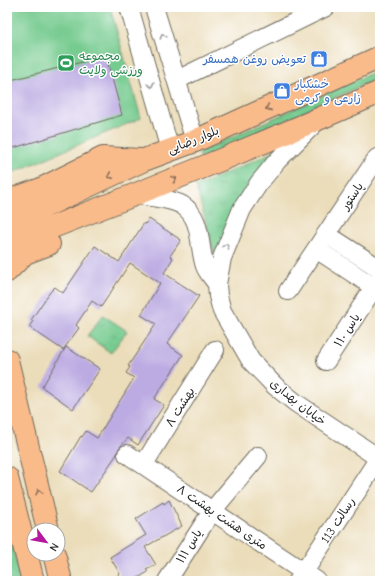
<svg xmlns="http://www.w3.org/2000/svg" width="387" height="588" viewBox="0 0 387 588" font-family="'Comic Neue','Playpen Sans Arabic',sans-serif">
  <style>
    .grass { fill: url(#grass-tufts); stroke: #507b5d }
    .garden { fill: #76cb8f; stroke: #507b5d }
    .building { fill: #bcabe2 }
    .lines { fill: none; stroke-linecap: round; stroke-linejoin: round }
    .minor-casing { stroke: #6e695d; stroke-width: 20 }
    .major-casing { stroke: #6e695d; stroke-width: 24 }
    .minor { stroke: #fff; stroke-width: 18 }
    .major { stroke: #fabb8b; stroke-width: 22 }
    .oneway { stroke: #a0a0a0 }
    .oneway2 { stroke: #886c56 }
    .labels { text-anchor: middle; stroke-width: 3; stroke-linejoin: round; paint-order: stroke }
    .leisure-label { font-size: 12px; fill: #27864d; stroke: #fff; text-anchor: start }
    .shop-label { font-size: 12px; fill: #366cbe; stroke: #fff; text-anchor: end }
    .street-label { font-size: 12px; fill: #2b2b2b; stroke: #fff }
  </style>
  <defs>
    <pattern id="grass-tufts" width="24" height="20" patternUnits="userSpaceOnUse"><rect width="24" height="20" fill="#76cb8f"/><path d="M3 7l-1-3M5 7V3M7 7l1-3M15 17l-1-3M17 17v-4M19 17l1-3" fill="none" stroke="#66ae7c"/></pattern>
  </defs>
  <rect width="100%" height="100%" fill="#fff"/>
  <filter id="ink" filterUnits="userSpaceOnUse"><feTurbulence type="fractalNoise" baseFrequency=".025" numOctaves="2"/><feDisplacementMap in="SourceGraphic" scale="8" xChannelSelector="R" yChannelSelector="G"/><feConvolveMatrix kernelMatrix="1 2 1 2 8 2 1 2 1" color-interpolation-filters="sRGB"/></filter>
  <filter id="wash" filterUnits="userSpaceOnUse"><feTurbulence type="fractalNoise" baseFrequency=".012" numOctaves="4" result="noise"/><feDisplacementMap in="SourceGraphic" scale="16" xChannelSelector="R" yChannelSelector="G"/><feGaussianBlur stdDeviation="0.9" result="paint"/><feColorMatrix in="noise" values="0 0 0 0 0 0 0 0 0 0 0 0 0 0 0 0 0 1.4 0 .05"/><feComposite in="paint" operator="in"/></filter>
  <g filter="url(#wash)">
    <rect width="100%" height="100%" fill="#ebddba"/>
    <path class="grass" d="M 380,69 L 380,77 L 202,159 L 198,153 Z
      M 275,151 L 215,256 L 196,187 Z
      M 103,315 L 127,331 L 111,353 L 87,336 Z
      M 7,526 L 21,581 L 7,581 Z"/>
    <path class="garden" d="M 7,7 L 110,7 L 141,118 L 12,173 L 7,173 Z"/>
    <g id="blocks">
      <path class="building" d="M 106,56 L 122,115 L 7,150 L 7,81 Z
        M 149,219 L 181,240 L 170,256 L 173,258 L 164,273 L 199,296 L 167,344 L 183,355 L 154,399 L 164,405 L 138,445 L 128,438 L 119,448 L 117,454 L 91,492 L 60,471 L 81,436 L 82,437 L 86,431 L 97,438 L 134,378 L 126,373 L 130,367 L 128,366 L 156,324 L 141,315 L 160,283 L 130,263 L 101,307 L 92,301 L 76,325 L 79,328 L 63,350 L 29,327 L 33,321 L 31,320 L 50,292 L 55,287 L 63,293 L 95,246 L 119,262 L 144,223 L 145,224 Z
        M 66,347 L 100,369 L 73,409 L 42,387 Z
        M 169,500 L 182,526 L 145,547 L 156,565 L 146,570 L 148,572 L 133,581 L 108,581 L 120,574 L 110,557 L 146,535 L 136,519 L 163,502 L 164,504 Z"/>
    </g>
  </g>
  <g filter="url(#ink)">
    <use href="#blocks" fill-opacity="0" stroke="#6e695d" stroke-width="1"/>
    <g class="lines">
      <defs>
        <path id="minor" d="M 129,7 L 170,150
          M 154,7 L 195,141
          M 177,80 L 326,7
          M 314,124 L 277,161 L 259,183 L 242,209 L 222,258 L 217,284 L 218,296 L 222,311 L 251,361 L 275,386 L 296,403 L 380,459
          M 137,194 C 151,198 170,198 182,205 C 203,218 198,246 205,266 C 207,272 213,278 217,284
          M 326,234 L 380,269
          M 316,249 L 380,291
          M 288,291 L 377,158
          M 326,361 L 380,278
          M 127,454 L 317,581
          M 144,464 L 215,350
          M 167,581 L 212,511 L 258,456
          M 298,581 L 379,458"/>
        <path id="major" d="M 7,201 L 41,189 L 103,158 L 141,160
          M 7,224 L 144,160 L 195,141 L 380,57
          M 7,245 C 132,196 257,147 380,92
          M 7,271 L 25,253 L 49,244
          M 7,360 L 48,530
          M 7,478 L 33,581
          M 54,554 L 61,581"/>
      </defs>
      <use href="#minor" class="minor-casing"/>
      <use href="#major" class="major-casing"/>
      <use href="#minor" class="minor"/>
      <use href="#major" class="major"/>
    </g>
    <defs><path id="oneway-chevron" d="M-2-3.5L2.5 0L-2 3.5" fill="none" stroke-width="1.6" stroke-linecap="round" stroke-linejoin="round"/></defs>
    <g class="oneway">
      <use href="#oneway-chevron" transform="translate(163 36) rotate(-107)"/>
      <use href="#oneway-chevron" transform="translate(151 85) rotate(74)"/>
      <use href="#oneway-chevron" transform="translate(226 246) rotate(-70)"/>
    </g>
    <g class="oneway2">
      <use href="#oneway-chevron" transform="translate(268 108) rotate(156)"/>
      <use href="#oneway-chevron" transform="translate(110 176) rotate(155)"/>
      <use href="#oneway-chevron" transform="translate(174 179) rotate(-22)"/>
      <use href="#oneway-chevron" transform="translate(39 492) rotate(-103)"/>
    </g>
  </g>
  <defs>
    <symbol id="shop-square" viewBox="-11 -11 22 22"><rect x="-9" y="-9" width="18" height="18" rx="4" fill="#3f7fe0" stroke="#fff"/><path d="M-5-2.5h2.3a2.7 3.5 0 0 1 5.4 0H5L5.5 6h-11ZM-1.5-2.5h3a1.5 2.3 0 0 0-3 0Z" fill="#fff"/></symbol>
    <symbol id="stadium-square" viewBox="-11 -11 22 22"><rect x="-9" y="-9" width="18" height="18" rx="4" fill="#2e9e5b" stroke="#fff"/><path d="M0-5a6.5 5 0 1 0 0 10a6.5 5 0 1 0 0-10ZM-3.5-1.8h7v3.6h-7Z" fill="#fff"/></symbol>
  </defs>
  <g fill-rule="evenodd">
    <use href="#shop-square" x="309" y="49" width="20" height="20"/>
    <use href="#stadium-square" x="56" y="53" width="20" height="20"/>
    <use href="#shop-square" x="272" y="81" width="20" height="20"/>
  </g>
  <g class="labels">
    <g class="leisure-label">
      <text x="79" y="60">مجموعه<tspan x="79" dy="14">ورزشی ولایت</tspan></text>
    </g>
    <g class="shop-label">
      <text x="306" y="63">تعویض روغن همسفر</text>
      <text x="295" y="88" text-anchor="start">خشکبار<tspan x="295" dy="14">زارعی و کرمی</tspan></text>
    </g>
    <g class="street-label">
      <text transform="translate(193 140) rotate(-22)" y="4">بلوار رضایی</text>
      <text transform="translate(352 196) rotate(-56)" y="4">پاستور</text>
      <text transform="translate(347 330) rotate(-57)" y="4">یاس ۱۱۰</text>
      <text transform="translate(298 402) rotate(38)" y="4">خیابان بهداری</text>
      <text transform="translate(180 407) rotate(-58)" y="4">۸ بهشت</text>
      <text transform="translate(222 517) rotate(34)" y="4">۸ متری هشت بهشت</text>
      <text transform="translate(338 520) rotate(-57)" y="4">رسالت 113</text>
      <text transform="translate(189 546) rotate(-58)" y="4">یاس ۱۱۱</text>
    </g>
  </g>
  <rect width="387" height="588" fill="none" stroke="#fff" stroke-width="24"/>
  <g transform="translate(46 542) rotate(122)"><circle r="19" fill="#ffffff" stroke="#aaaaaa"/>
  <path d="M0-3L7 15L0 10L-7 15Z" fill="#b5179e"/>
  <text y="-6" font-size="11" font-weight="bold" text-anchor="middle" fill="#2b2b2b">N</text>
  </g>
</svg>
